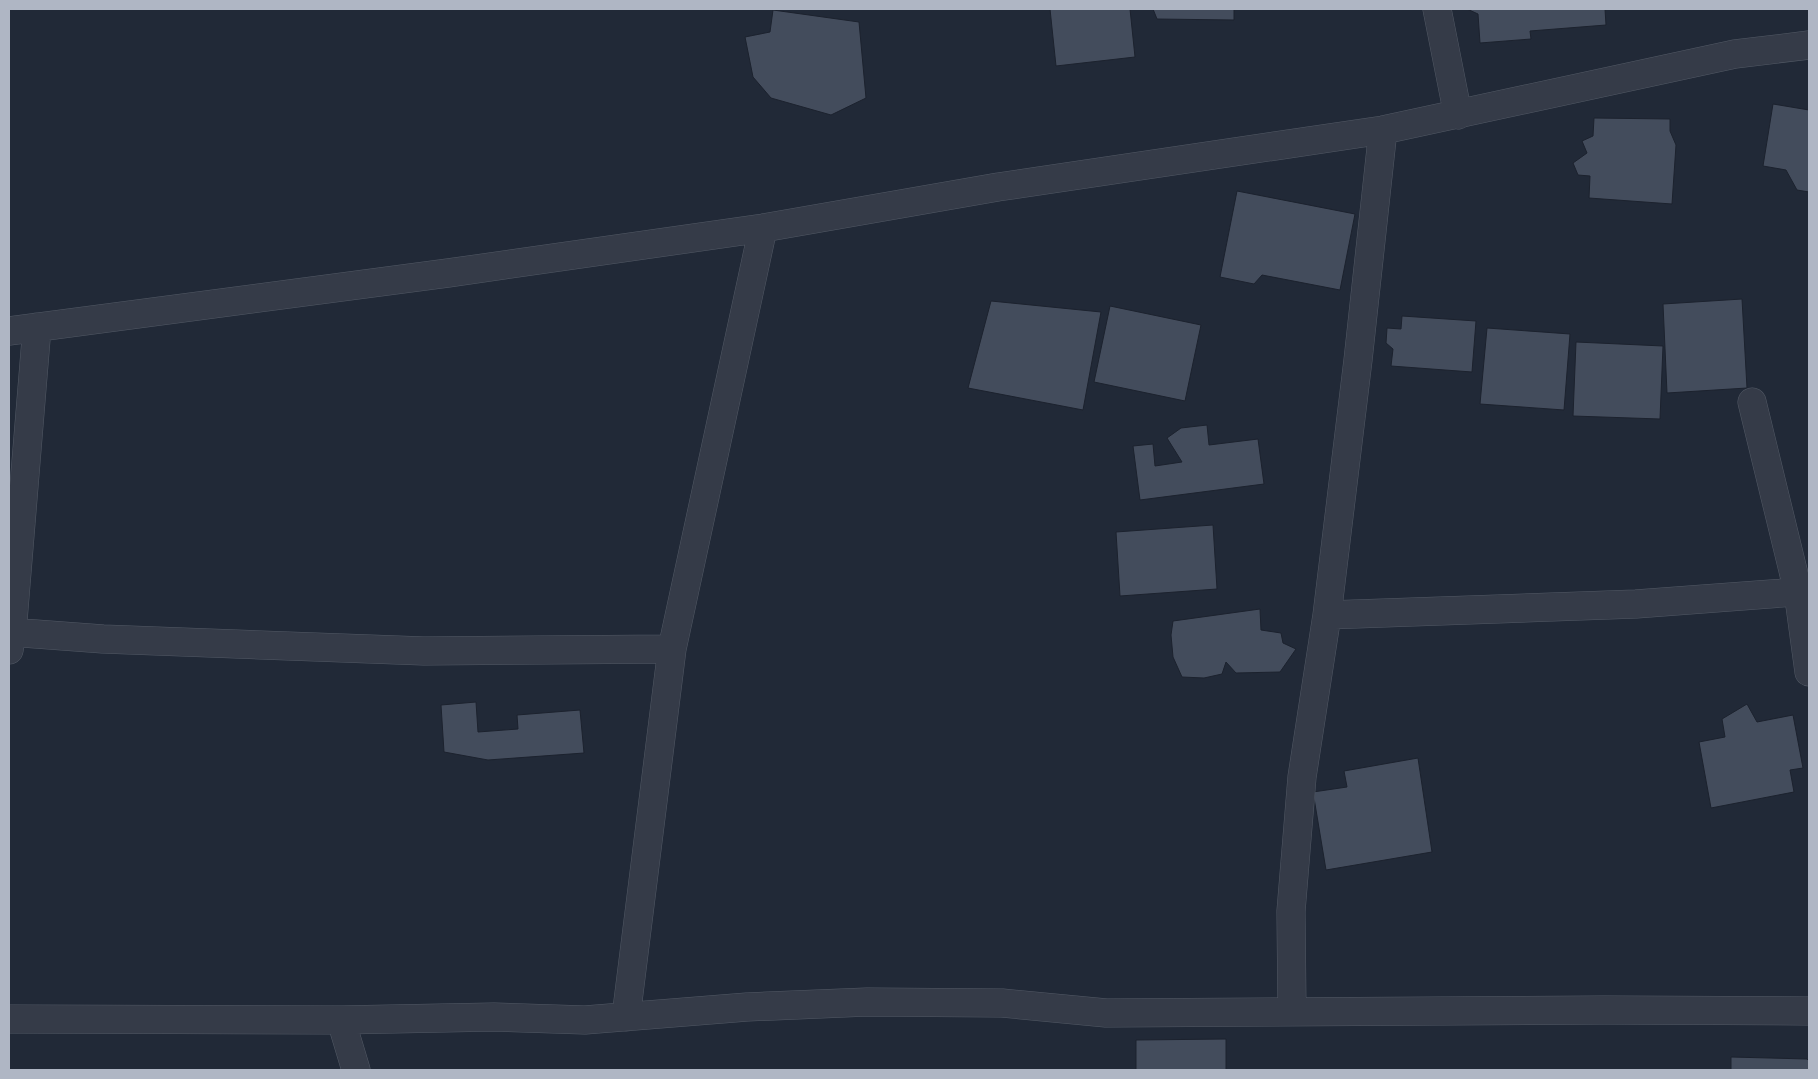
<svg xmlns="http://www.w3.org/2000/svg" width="1818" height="1079" viewBox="0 0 1818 1079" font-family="Raleway,sans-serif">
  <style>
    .building { fill: #434c5c; stroke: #1c222e }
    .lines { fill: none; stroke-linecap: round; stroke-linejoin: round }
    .street-casing { stroke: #525965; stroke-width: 29 }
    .street { stroke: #353b48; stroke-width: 28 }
  </style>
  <rect width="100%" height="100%" fill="#212937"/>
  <path class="building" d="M 1050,9 L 1130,9 L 1135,57 L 1056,66 Z
    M 1141,9 L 1234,9 L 1234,20 L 1157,19 L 1153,9 Z
    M 1467,9 L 1605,9 L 1606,25 L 1530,31 L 1531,39 L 1480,43 L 1478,14 Z
    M 773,10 L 859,22 L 866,98 L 831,115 L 771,98 L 753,77 L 745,37 L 770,32 Z
    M 1773,104 L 1809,110 L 1809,192 L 1797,190 L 1786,170 L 1763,166 Z
    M 1594,118 L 1670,119 L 1670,131 L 1676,145 L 1672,204 L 1589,198 L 1590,176 L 1578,175 L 1573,163 L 1587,153 L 1582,141 L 1593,136 Z
    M 1237,191 L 1355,214 L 1340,290 L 1262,275 L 1254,284 L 1220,277 Z
    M 1742,299 L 1747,388 L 1667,393 L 1663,304 Z
    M 991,301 L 1101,312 L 1083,410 L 968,388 Z
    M 1110,306 L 1201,325 L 1185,401 L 1094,382 Z
    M 1402,316 L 1476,321 L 1472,372 L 1391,366 L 1393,349 L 1386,343 L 1387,328 L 1401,329 Z
    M 1487,328 L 1570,334 L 1564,410 L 1480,404 Z
    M 1576,342 L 1663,346 L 1660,419 L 1573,416 Z
    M 1207,425 L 1209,445 L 1258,439 L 1264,484 L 1140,500 L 1133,446 L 1153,444 L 1155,466 L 1182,462 L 1167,438 L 1181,428 Z
    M 1213,525 L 1217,589 L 1120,596 L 1116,532 Z
    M 1260,609 L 1261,630 L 1281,633 L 1283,643 L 1296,649 L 1280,672 L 1236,673 L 1226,662 L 1222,674 L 1204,678 L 1182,677 L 1173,657 L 1171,635 L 1173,621 Z
    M 476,702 L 478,732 L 518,729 L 517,715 L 580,710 L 584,753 L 488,760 L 444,752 L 441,705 Z
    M 1747,704 L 1757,722 L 1793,715 L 1803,768 L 1790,770 L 1794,792 L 1711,808 L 1699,742 L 1725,737 L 1722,719 Z
    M 1418,758 L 1432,852 L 1326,870 L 1313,792 L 1347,787 L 1344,771 Z
    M 1226,1039 L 1226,1070 L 1136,1070 L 1136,1040 Z
    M 1731,1057 L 1807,1059 L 1809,1061 L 1809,1070 L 1731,1070 Z"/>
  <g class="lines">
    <defs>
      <path id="street" d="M 1437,9 L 1458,115
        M 9,331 L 448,273 L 763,228 L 998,187 L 1383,130 L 1735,54 L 1809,45
        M 1752,402 L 1798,591 L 1809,672
        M 1327,615 L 1636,604 L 1809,591
        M 9,632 L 103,639 L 424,651 L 672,649
        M 9,650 L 12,633 L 37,327
        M 1292,1011 L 1291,911 L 1302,777 L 1327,615 L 1358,360 L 1383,130
        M 626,1017 L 672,649 L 763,228
        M 9,1019 L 341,1020 L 494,1017 L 585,1020 L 747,1007 L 867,1002 L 1002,1003 L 1106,1013 L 1604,1010 L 1809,1011
        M 341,1020 L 356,1070"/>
    </defs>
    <use href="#street" class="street-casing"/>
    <use href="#street" class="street"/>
  </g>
  <rect width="1818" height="1079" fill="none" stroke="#afb6c4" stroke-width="20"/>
</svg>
